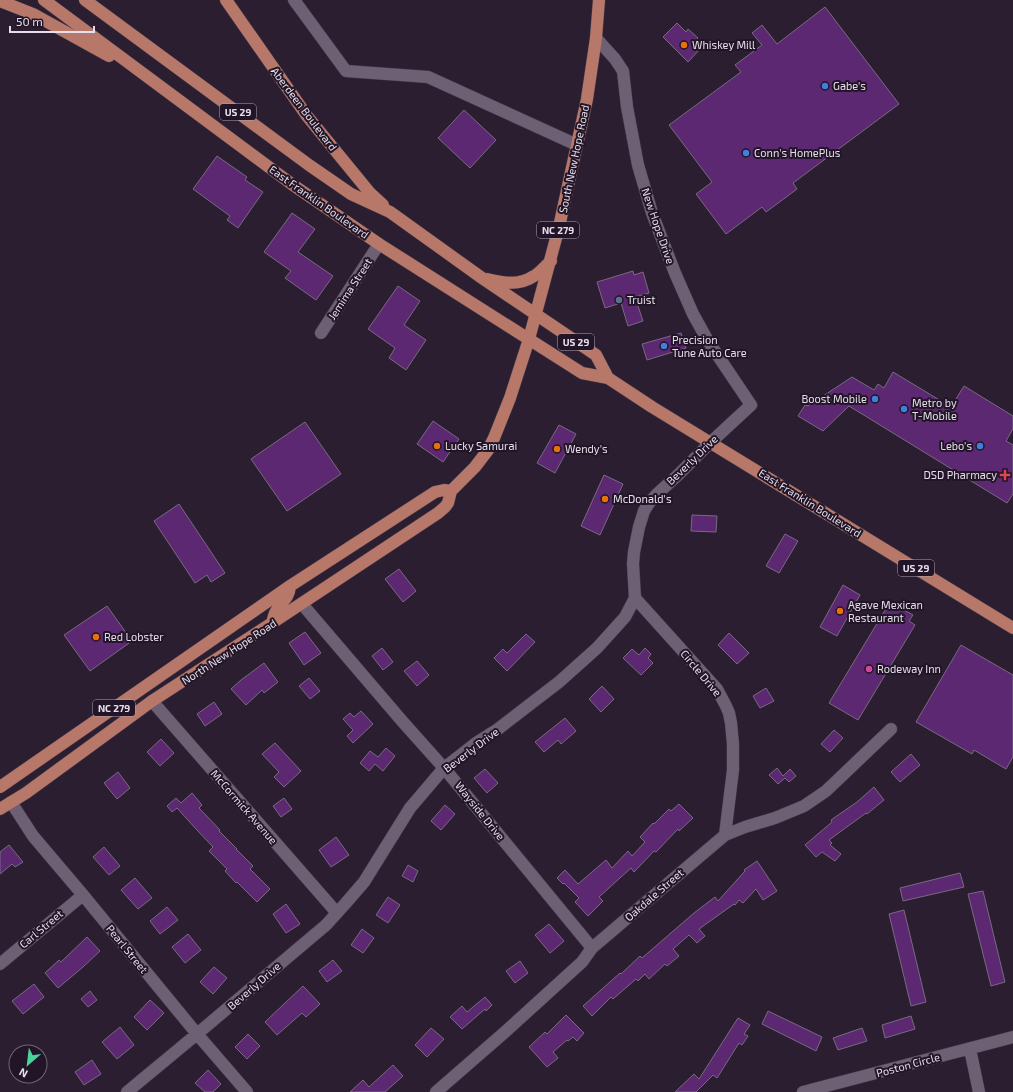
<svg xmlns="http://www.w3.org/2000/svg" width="1013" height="1092" viewBox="0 0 1013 1092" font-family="'Exo 2',sans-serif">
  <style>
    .building { fill: #5b2871; stroke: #796a80 }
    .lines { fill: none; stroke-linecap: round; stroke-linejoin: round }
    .minor-casing { stroke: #463b4a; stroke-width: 13 }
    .major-casing { stroke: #463b4a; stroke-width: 13 }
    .minor { stroke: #6d5f74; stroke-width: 12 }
    .major { stroke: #b87869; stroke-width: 12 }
    .food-dot { fill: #e8710a; stroke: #211527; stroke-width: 1.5 }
    .shop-dot { fill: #3f7fe0; stroke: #211527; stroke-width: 1.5 }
    .service-dot { fill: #5c6f8a; stroke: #211527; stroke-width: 1.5 }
    .health-dot { fill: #e0444e; stroke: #211527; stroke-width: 1.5 }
    .hotel-dot { fill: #d1479c; stroke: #211527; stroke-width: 1.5 }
    .labels { text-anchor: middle; stroke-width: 4; stroke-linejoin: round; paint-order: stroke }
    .shield { fill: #211527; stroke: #aba2b0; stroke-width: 1 }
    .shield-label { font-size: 10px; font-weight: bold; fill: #e6deea }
    .poi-label { font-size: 11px; fill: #e6deea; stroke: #211527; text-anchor: start }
    .street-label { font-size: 11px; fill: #e6deea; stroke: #211527 }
  </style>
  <rect width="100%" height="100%" fill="#2b1e31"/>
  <path class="building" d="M 825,7 L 899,104 L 793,183 L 797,189 L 766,212 L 762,207 L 726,234 L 696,194 L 712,182 L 669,125 L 741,72 L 735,65 L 762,45 L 752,33 L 762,25 L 777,44 Z
    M 677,23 L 686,32 L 688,29 L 698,38 L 695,41 L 701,48 L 688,62 L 663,37 Z
    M 464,110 L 496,140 L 470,168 L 438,138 Z
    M 217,156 L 247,177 L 245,180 L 263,192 L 238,228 L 227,220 L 230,216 L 193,189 Z
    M 292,213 L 315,229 L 298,252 L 333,276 L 316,300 L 285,278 L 291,271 L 264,252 Z
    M 633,271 L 634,275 L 643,272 L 649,293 L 635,297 L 643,321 L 628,326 L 621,303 L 605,308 L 597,282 Z
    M 398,286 L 420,301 L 404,325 L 426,340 L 406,370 L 389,358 L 395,348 L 368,329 Z
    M 681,333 L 686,348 L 647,360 L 642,344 Z
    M 893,372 L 951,407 L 964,386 L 1013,416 L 1013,429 L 1006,441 L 1013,445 L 1013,494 L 1007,503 L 849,406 L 823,431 L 798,416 L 805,405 L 808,406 L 852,377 L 874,390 L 878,384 L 884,388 Z
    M 433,421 L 459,439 L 443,462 L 417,444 Z
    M 305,422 L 341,474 L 287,511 L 251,459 Z
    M 559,425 L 576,434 L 555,473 L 537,463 Z
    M 604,475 L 623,484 L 600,535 L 581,526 Z
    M 179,504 L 225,573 L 211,582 L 207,575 L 195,583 L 154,521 Z
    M 692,515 L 717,516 L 716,532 L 691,531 Z
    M 785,534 L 798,541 L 779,573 L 766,566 Z
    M 399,569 L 416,591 L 403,602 L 385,579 Z
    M 843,585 L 860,595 L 837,636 L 820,627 Z
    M 890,602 L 913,615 L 909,621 L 915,625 L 858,720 L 829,703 Z
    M 107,606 L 132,641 L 90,671 L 64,635 Z
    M 305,632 L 321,653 L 304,665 L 289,643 Z
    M 729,633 L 749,653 L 737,664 L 718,645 Z
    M 526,634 L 535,642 L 507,671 L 494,658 L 503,649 L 507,653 Z
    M 961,645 L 1013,675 L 1013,757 L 1006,769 L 974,750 L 972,754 L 916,722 Z
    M 382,648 L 393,662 L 383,670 L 372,656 Z
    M 645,648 L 651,654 L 648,658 L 653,663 L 641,675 L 623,658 L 632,649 L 639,655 Z
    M 417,661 L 429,675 L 417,686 L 404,671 Z
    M 264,663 L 278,682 L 264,693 L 262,690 L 246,705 L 231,689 L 241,680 Z
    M 309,678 L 320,691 L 310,699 L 299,686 Z
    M 602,686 L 614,699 L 601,712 L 589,699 Z
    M 766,688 L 774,701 L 760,708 L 753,696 Z
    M 214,702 L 222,714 L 205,726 L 197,714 Z
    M 361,711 L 373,724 L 353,743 L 347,736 L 353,730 L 343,719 L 350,713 L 354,717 Z
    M 565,718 L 576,731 L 561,744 L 558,740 L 544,752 L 535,742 Z
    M 834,730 L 843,738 L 830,752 L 821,744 Z
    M 161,739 L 174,753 L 160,766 L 147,752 Z
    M 275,743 L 301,771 L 284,787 L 274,777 L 279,772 L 262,754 Z
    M 386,748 L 395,756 L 383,771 L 375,764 L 369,771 L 360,763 L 370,751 L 378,757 Z
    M 911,754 L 920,765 L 900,782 L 891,772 Z
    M 777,768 L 783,776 L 790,769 L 796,776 L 789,782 L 785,778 L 778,784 L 769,775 Z
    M 485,769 L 498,783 L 487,793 L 474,778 Z
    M 118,772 L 130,788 L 117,799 L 104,783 Z
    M 874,787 L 884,800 L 867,814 L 866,813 L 829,840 L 832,843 L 830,845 L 841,854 L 835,861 L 822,852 L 816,857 L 805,845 L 832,822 L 831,820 L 857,802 Z
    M 192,793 L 202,805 L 199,808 L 220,830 L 219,831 L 237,849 L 236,849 L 253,866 L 250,869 L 270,889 L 257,902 L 237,882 L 236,883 L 225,871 L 227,869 L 209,851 L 213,847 L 196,829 L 177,808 L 172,812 L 167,806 L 176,798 L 181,803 Z
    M 284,798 L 292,809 L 281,817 L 273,806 Z
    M 679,804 L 693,818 L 679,831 L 678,829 L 656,852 L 654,851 L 634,872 L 631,868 L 599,897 L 603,901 L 588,916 L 575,902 L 579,898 L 564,883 L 563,884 L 557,878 L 565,870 L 578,884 L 606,860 L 612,868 L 628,851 L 632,856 L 645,842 L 640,837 L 653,823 L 654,824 L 669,809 L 671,811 Z
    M 445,805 L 455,814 L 441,830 L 431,821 Z
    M 336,837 L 349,855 L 331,867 L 319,850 Z
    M 9,845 L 23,862 L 15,867 L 12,864 L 0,874 L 0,852 Z
    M 104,847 L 120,866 L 109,875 L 93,857 Z
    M 757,861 L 777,891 L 763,900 L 756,889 L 743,903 L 739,900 L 735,905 L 734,904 L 699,929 L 705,936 L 697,943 L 689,935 L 673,949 L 679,956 L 667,966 L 665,964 L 649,979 L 645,974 L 638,981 L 636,979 L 613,999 L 611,997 L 592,1016 L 583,1006 L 620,973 L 621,974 L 640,956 L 642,958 L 694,913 L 715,897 L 718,901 L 745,871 L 744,870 Z
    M 408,865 L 418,871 L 413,882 L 402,876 Z
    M 960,873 L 964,887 L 903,901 L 900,888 Z
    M 135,878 L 152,898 L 138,909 L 121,890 Z
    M 983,891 L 1005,982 L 991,986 L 968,894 Z
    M 388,897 L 400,905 L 388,923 L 376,915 Z
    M 286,904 L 300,924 L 286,933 L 273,914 Z
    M 167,907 L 178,920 L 160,934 L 150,921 Z
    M 904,910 L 926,1002 L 911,1006 L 889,914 Z
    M 549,924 L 564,941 L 550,953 L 535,935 Z
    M 362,929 L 374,938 L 363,953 L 351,945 Z
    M 188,934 L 201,950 L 185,963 L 172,947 Z
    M 87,937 L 100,951 L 83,967 L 58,988 L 45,973 L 59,960 L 61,962 Z
    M 333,960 L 342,971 L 327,982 L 319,971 Z
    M 520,961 L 528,973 L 515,983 L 506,971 Z
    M 214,967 L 227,978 L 213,994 L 200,982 Z
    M 34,984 L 44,997 L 23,1014 L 12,1001 Z
    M 303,986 L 320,1004 L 306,1017 L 302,1013 L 277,1035 L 265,1022 Z
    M 90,991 L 97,1000 L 88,1007 L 81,999 Z
    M 485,997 L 492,1005 L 486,1011 L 485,1009 L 462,1029 L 450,1017 L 462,1006 L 467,1012 Z
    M 150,1000 L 164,1013 L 147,1030 L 134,1017 Z
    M 768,1011 L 822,1037 L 816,1051 L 762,1024 Z
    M 566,1015 L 584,1033 L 577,1041 L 573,1037 L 568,1041 L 567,1040 L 553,1052 L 558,1058 L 547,1067 L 529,1047 L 545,1032 L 547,1034 Z
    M 911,1016 L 915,1029 L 885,1038 L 882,1025 Z
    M 738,1018 L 750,1025 L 744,1034 L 748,1036 L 742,1045 L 739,1043 L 717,1078 L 713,1075 L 696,1092 L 675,1092 L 694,1074 L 699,1079 Z
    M 120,1027 L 134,1045 L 117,1059 L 102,1042 Z
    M 431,1028 L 444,1039 L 427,1057 L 415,1045 Z
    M 862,1028 L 867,1041 L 838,1050 L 833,1038 Z
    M 248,1034 L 260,1046 L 247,1059 L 235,1047 Z
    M 92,1060 L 101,1074 L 84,1085 L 75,1072 Z
    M 393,1065 L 403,1076 L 385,1092 L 350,1092 L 363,1080 L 369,1087 Z
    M 208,1070 L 221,1084 L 213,1092 L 205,1092 L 195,1083 Z"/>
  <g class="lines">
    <defs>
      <path id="minor" d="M 294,0 L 346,71 L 428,77 L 577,145
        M 321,333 L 379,244
        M 635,598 L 717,689 L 726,706 L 729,713 L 731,723 L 733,744 L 733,770 L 725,835
        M 302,604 L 402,721 L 444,768 L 592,948
        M 152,701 L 337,913
        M 11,802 L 33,836 L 83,895 L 197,1034 L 247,1092
        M 0,964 L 83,895
        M 970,1049 L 979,1092
        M 127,1092 L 197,1034 L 326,925 L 345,904 L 364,882 L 410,808 L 422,794 L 444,768 L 476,743 L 498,729 L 559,682 L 597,648 L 625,617 L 635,598 L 633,564 L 634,552 L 639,527 L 644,511 L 649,503 L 657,494 L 678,475 L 711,442 L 751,405 L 708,341 L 693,314 L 675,273 L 652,213 L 638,165 L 627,107 L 623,71 L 615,59 L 596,38
        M 436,1092 L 505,1032 L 582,962 L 592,948 L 725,835 L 745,827 L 775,818 L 804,806 L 826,791 L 891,729
        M 803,1092 L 1013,1037"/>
      <path id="major" d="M 44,0 L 293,185 L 379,244 L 582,373 L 608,378 L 652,407 L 1013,628
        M 85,0 L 309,165 L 351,194 L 390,212 L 482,278 L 596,355 L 608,378
        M 226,0 L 307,116 L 370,193 L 383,205
        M 0,1 L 33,14 L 109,56
        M 487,279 C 504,283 519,286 534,276 C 540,273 545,266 551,261
        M 272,623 C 273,620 274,614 276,611 C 282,601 289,599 290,586
        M 0,787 L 290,586 L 435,492 L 444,490 L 451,491
        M 0,809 L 26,793 L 152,701 L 272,623 L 438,513 L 445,507 L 448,503 L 451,491 L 475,467 L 488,450 L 494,438 L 510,398 L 529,339 L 559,227 L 587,99 L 596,38 L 599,0"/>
    </defs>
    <use href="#minor" class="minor-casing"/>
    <use href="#major" class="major-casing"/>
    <use href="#minor" class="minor"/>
    <use href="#major" class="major"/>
  </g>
  <g class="food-dot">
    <circle cx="684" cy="45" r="4"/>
    <circle cx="437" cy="446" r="4"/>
    <circle cx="557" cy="449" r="4"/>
    <circle cx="605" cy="499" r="4"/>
    <circle cx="840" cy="611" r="4"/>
    <circle cx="96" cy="637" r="4"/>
  </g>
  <g class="shop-dot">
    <circle cx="825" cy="86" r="4"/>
    <circle cx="746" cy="153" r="4"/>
    <circle cx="664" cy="346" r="4"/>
    <circle cx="875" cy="399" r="4"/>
    <circle cx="904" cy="409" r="4"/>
    <circle cx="980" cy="446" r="4"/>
  </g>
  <circle class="service-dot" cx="619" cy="300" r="4"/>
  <path class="health-dot" d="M1003 469h4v4h4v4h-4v4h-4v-4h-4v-4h4z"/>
  <circle class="hotel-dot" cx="869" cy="669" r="4"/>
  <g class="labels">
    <g class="shield">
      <rect x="220" y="104" width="36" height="16" rx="3"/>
      <rect x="537" y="222" width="42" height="16" rx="3"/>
      <rect x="558" y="334" width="36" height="16" rx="3"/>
      <rect x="898" y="560" width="36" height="16" rx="3"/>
      <rect x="93" y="700" width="42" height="16" rx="3"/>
    </g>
    <g class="shield-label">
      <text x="238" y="116">US 29</text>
      <text x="558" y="234">NC 279</text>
      <text x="576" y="346">US 29</text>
      <text x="916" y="572">US 29</text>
      <text x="114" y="712">NC 279</text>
    </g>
    <g class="poi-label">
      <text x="692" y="49">Whiskey Mill</text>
      <text x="833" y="90">Gabe's</text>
      <text x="754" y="157">Conn's HomePlus</text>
      <text x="627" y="304">Truist</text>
      <text x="672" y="344">Precision<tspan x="672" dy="13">Tune Auto Care</tspan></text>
      <text x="867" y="403" text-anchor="end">Boost Mobile</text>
      <text x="912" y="407">Metro by<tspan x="912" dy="13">T-Mobile</tspan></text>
      <text x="445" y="450">Lucky Samurai</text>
      <text x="972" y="450" text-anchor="end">Lebo's</text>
      <text x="565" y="453">Wendy's</text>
      <text x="997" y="479" text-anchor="end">DSD Pharmacy</text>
      <text x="613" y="503">McDonald's</text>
      <text x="848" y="609">Agave Mexican<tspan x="848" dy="13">Restaurant</tspan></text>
      <text x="104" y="641">Red Lobster</text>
      <text x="877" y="673">Rodeway Inn</text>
    </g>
    <g class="street-label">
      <text transform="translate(304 109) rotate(53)" y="4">Aberdeen Boulevard</text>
      <text transform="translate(574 159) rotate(-78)" y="4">South New Hope Road</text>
      <text transform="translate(319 202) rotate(35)" y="4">East Franklin Boulevard</text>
      <text transform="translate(658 226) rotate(71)" y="4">New Hope Drive</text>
      <text transform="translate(350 289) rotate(-57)" y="4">Jemima Street</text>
      <text transform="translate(692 460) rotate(-44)" y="4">Beverly Drive</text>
      <text transform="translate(810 503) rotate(32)" y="4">East Franklin Boulevard</text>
      <text transform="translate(229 652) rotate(-33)" y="4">North New Hope Road</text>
      <text transform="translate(701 673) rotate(50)" y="4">Circle Drive</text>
      <text transform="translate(471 750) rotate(-37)" y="4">Beverly Drive</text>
      <text transform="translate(244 807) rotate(49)" y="4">McCormick Avenue</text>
      <text transform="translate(480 811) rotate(51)" y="4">Wayside Drive</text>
      <text transform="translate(654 895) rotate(-41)" y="4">Oakdale Street</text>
      <text transform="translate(41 929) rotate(-40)" y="4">Carl Street</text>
      <text transform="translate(127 949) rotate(51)" y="4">Pearl Street</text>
      <text transform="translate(254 986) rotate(-41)" y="4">Beverly Drive</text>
      <text transform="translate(908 1065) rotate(-15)" y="4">Poston Circle</text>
    </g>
  </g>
  <g transform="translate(28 1064) rotate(208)"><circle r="19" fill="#211527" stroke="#706575"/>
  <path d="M0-3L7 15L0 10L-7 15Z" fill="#4ad49c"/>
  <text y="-6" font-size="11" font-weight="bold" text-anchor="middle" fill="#e6deea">N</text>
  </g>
  <path d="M10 26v6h84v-6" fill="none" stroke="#e6deea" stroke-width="2"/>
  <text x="16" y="26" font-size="12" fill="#e6deea" stroke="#211527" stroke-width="3" paint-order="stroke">50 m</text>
</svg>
